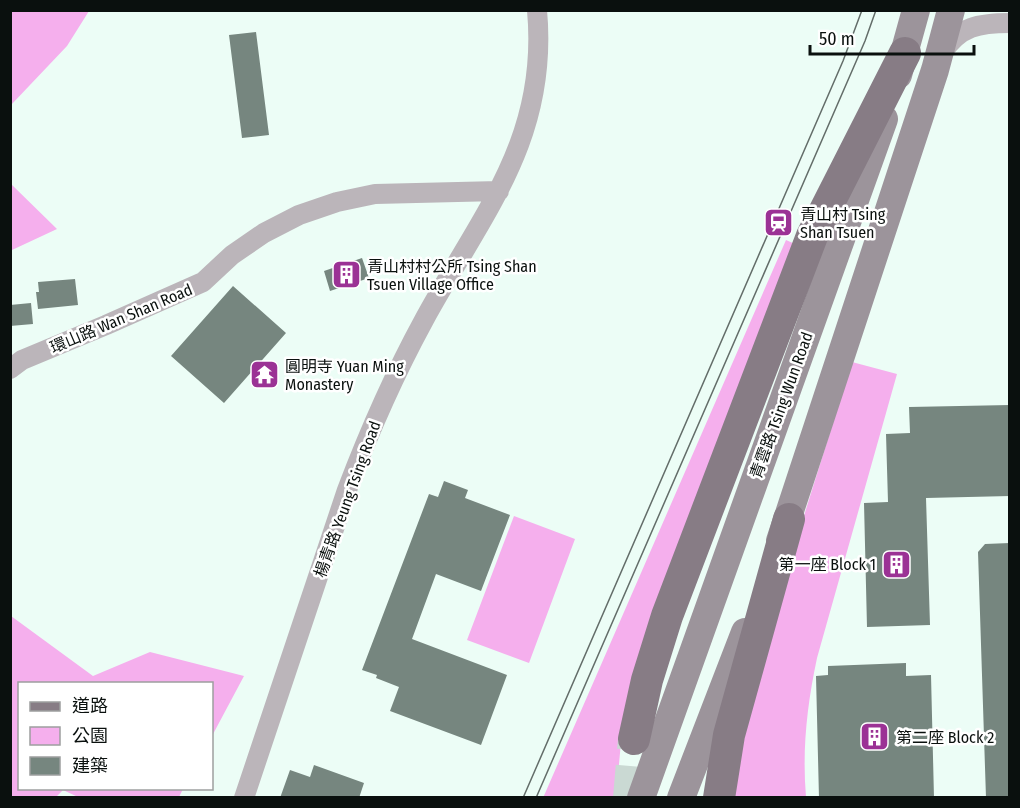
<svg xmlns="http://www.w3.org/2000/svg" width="1020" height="808" viewBox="0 0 1020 808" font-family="'Fira Sans Condensed','Noto Sans TC',sans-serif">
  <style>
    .green { fill: #f5afed }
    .building { fill: #76867f }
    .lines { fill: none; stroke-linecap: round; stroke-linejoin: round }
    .primary-tunnel { stroke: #cad9d3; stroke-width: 32; stroke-dasharray: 32 16; stroke-linecap: butt }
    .minor { stroke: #bbb5ba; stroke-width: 20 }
    .secondary { stroke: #9c949b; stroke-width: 28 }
    .primary { stroke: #877c85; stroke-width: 32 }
    .tram { stroke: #636d69; stroke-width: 1.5 }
    .labels { text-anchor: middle; stroke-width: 5; stroke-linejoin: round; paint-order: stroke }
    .poi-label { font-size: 16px; fill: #0a100e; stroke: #fff; text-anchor: start }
    .street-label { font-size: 16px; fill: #0a100e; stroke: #fff }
  </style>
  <rect width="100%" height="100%" fill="#ecfdf6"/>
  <path class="green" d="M 11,10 L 89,11 L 67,46 L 11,105 Z
    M 10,183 L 57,229 L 12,250 L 10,249 Z
    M 786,240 L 795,244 L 621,742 L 616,797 L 543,798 Z
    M 852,362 L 897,374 L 817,658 C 807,705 802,750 806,797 L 731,798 L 734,775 L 802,522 Z
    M 514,516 L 575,539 L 529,663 L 467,640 Z
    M 11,616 L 93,676 L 150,652 L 244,676 L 212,736 L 212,684 L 20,684 L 20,788 L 183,789 L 179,797 L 78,797 L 63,790 L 56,797 L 11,797 Z"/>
  <path class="building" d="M 256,32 L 269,135 L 242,138 L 229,35 Z
    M 362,258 L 369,278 L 330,291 L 324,271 Z
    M 75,279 L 78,305 L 38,309 L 36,292 L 39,292 L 38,282 Z
    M 233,286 L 286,333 L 224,403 L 171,356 Z
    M 31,303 L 33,324 L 10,326 L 10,305 Z
    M 1010,405 L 1010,496 L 926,498 L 930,625 L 867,627 L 864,503 L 888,502 L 886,434 L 910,433 L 909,407 Z
    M 444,481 L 468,490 L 465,498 L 510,515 L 481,591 L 436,574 L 412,639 L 507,675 L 481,745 L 390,711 L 399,687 L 376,678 L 377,675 L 362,670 L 429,494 L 438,497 Z
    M 1010,543 L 1010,798 L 986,798 L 978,552 L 985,544 Z
    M 906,663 L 906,676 L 931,675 L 934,798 L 819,798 L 816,676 L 828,675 L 828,666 Z
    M 314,765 L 364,783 L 359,798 L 280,798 L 290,770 L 310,777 Z"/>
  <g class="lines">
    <path class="primary-tunnel" d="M 629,798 L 634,739"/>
    <path class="minor" d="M 942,53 C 960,26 979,23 1010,23
      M 10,369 L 22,360 L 106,325 L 203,282 L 232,255 L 264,233 L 299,215 L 337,202 L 375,194 L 499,191
      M 244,798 L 347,490 C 369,432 394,375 424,320 C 481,215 549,140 537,10"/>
    <path class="secondary" d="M 898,75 L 916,10
      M 780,541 L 935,70 L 951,10
      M 641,798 L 884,119
      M 681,798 L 745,632"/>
    <path class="primary" d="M 634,739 L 647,680 L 667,616 L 812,236 L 905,53
      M 719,798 L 729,735 L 789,519"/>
    <path class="tram" d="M 523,798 L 843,61 L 862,10
      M 536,798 L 865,41 L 876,10"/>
  </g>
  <defs>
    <symbol id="station-square" viewBox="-11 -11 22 22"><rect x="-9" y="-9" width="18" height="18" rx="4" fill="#9b3295" stroke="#fff"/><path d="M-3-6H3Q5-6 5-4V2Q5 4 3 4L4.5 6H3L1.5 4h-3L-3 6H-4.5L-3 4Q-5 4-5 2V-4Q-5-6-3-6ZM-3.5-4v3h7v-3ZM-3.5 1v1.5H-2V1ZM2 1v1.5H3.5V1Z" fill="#fff"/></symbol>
    <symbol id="building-square" viewBox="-11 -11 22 22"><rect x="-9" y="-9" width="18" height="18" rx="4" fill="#9b3295" stroke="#fff"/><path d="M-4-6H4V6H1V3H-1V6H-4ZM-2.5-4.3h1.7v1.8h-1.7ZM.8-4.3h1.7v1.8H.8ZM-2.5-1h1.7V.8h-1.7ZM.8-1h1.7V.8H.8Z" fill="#fff"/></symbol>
    <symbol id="temple-square" viewBox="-11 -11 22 22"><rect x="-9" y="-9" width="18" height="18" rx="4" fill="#9b3295" stroke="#fff"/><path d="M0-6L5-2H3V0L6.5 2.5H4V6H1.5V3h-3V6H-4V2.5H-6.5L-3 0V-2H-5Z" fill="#fff"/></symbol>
  </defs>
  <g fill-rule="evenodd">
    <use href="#station-square" x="762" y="206" width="33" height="33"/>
    <use href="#building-square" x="330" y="258" width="33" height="33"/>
    <use href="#temple-square" x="248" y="358" width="33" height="33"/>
    <use href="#building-square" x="880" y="548" width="33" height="33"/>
    <use href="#building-square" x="858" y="720" width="33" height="33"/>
  </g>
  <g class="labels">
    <g class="poi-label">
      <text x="800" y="220">青山村 Tsing<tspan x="800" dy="18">Shan Tsuen</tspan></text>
      <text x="367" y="272">青山村村公所 Tsing Shan<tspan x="367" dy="18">Tsuen Village Office</tspan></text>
      <text x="285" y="372">圓明寺 Yuan Ming<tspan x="285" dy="18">Monastery</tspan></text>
      <text x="876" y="570" text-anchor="end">第一座 Block 1</text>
      <text x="896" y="743">第二座 Block 2</text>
    </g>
    <g class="street-label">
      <text transform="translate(121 318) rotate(-23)" y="6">環山路 Wan Shan Road</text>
      <text transform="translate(781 405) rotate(-70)" y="6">青雲路 Tsing Wun Road</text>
      <text transform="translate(347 499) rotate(-70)" y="6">楊青路 Yeung Tsing Road</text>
    </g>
  </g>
  <rect width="1020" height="808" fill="none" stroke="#0a100e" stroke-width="24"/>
  <rect x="18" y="682" width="195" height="108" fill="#ffffff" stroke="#9d9f9f" stroke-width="1.5"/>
  <rect x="30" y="702" width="30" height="9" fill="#877c85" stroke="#9d9f9f" stroke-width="1.5"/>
  <text x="72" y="712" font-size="18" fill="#0a100e">道路</text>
  <rect x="30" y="727" width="30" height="18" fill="#f5afed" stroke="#9d9f9f" stroke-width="1.5"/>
  <text x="72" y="742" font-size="18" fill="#0a100e">公園</text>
  <rect x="30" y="757" width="30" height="18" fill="#76867f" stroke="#9d9f9f" stroke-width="1.5"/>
  <text x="72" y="772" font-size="18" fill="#0a100e">建築</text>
  <path d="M810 45v9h164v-9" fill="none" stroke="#0a100e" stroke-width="3"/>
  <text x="819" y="45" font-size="18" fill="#0a100e" stroke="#ffffff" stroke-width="4.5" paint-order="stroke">50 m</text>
</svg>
